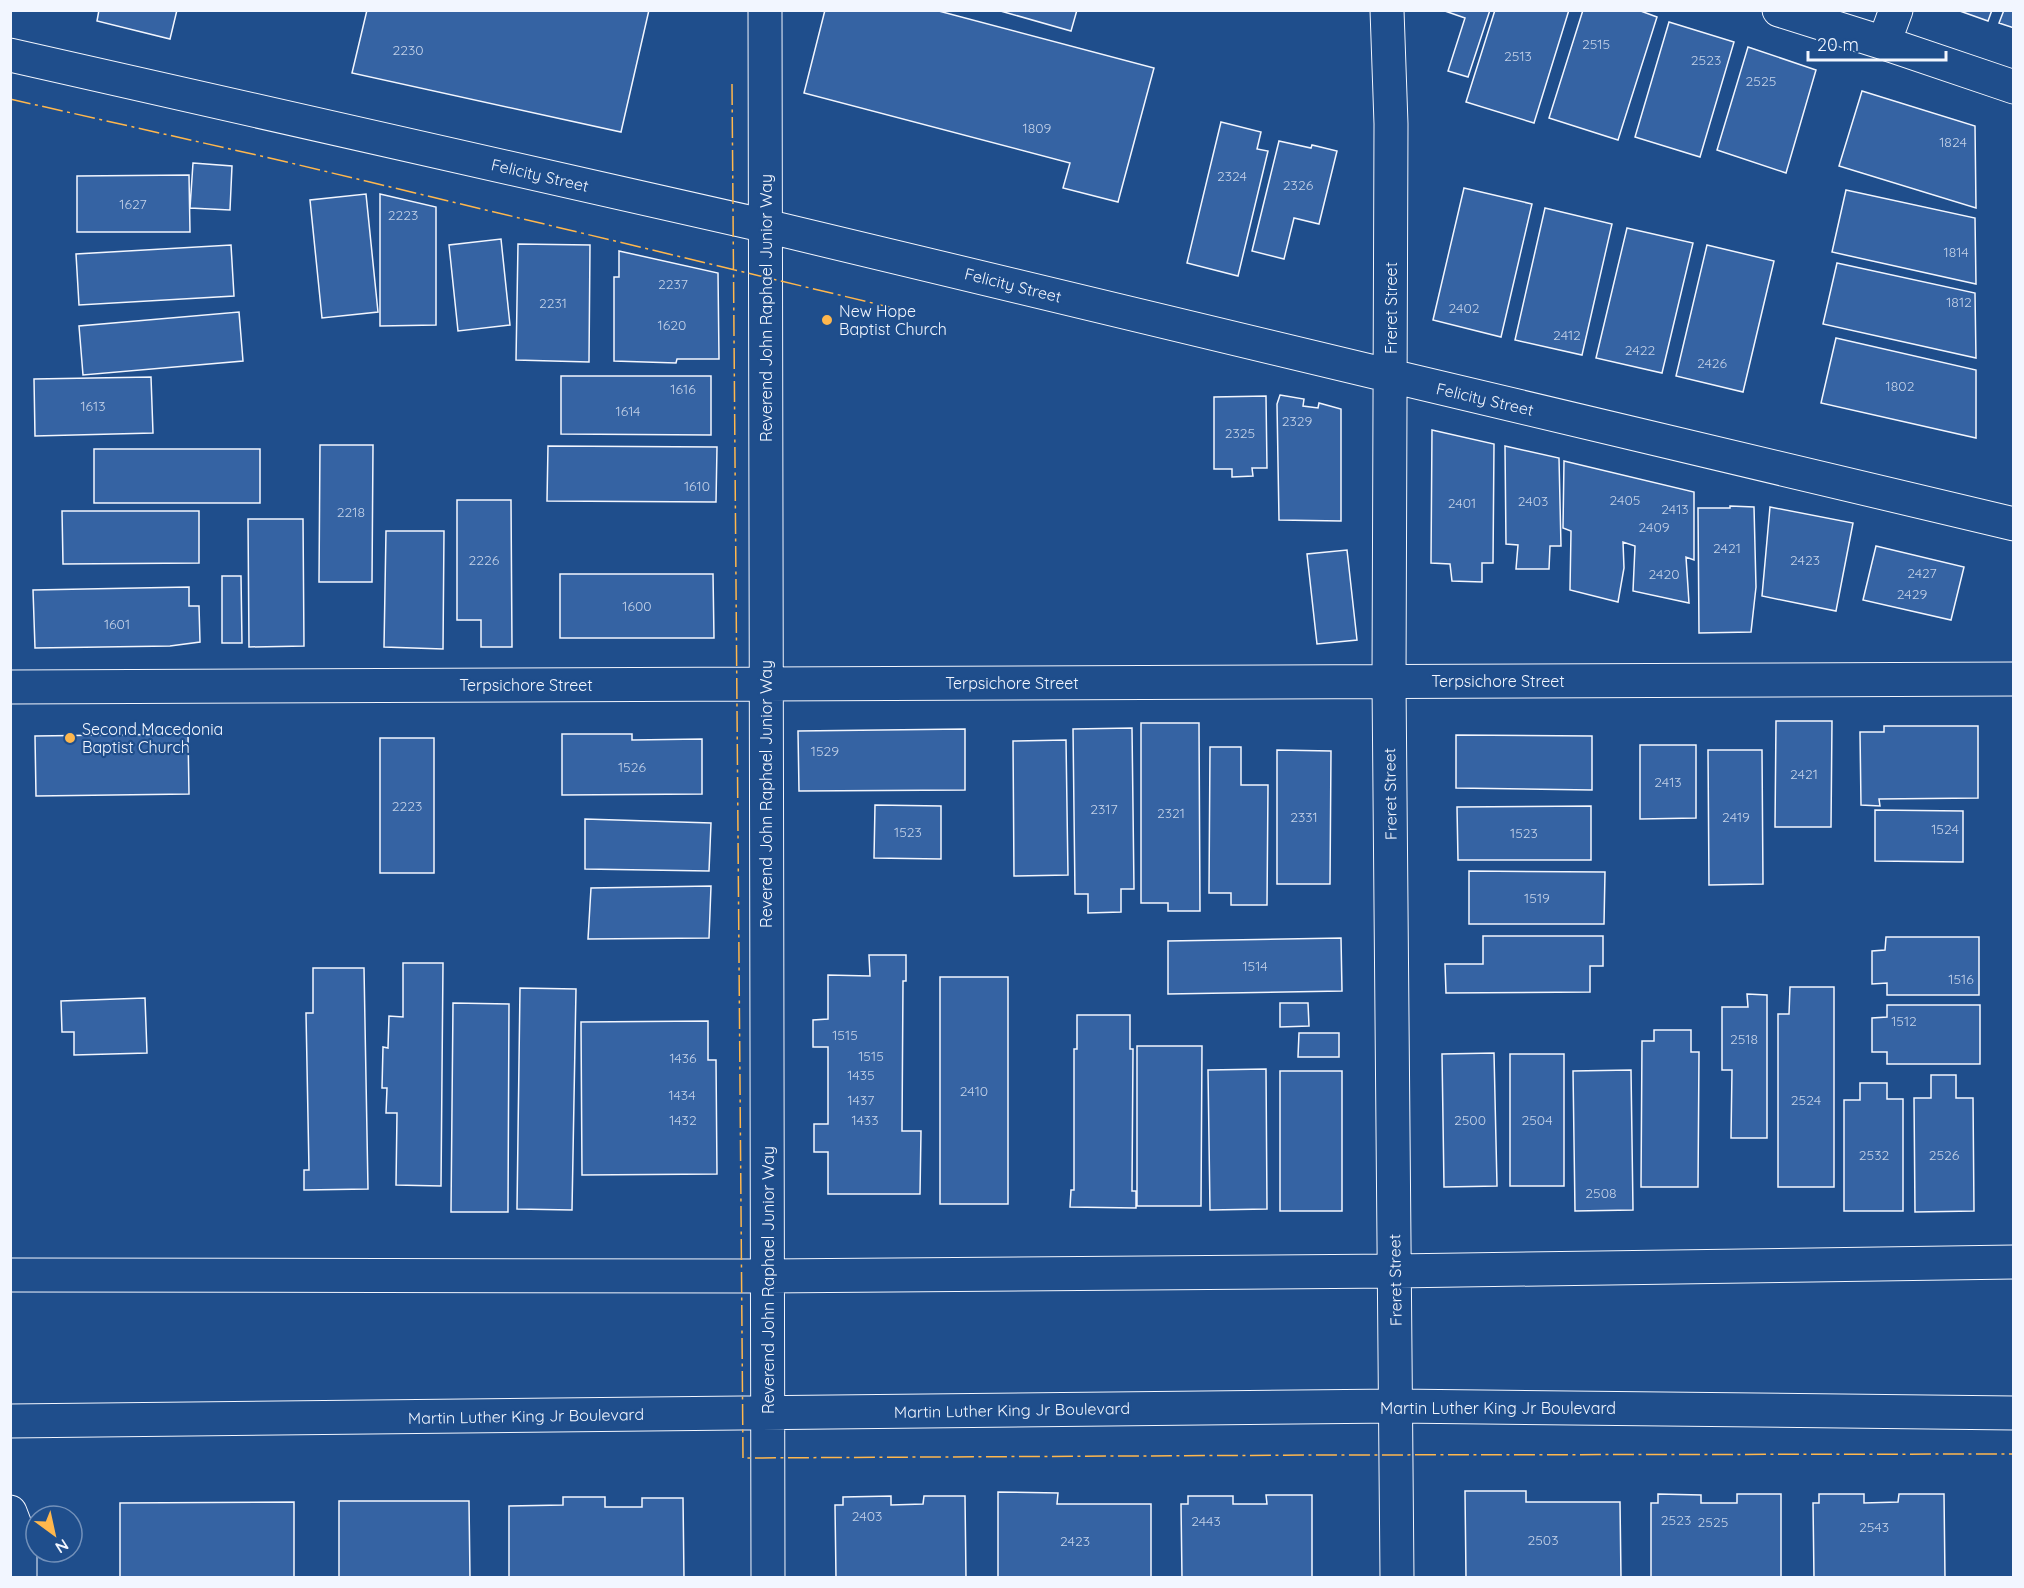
<svg xmlns="http://www.w3.org/2000/svg" width="2024" height="1588" viewBox="0 0 2024 1588" font-family="Quicksand,sans-serif">
  <style>
    .building { fill: #3563a3; stroke: #f2f6ff; stroke-width: 1.5 }
    .lines { fill: none; stroke-linecap: round; stroke-linejoin: round }
    .minor-casing { stroke: #f2f6ff; stroke-width: 35 }
    .minor { stroke: #1f4e8c; stroke-width: 33 }
    .power { stroke: #ffb74d; stroke-width: 1.5; stroke-dasharray: 21 4.5 3 4.5; stroke-linecap: butt }
    .poi-dot { fill: #ffb74d; stroke: #1f4e8c; stroke-width: 2 }
    .labels { text-anchor: middle; stroke-width: 4.5; stroke-linejoin: round; paint-order: stroke }
    .number-label { font-size: 14px; fill: #c3d1e8 }
    .street-label { font-size: 16px; fill: #f2f6ff; stroke: #1f4e8c }
    .poi-label { font-size: 16px; fill: #f2f6ff; stroke: #1f4e8c; text-anchor: start }
  </style>
  <rect width="100%" height="100%" fill="#1f4e8c"/>
  <path class="building" d="M 99,10 L 177,10 L 170,39 L 97,21 Z
    M 367,10 L 649,10 L 621,132 L 352,73 Z
    M 825,10 L 935,10 L 1154,68 L 1118,202 L 1063,188 L 1070,163 L 804,93 Z
    M 997,10 L 1077,10 L 1071,31 Z
    M 1442,10 L 1490,10 L 1468,77 L 1448,71 L 1465,18 Z
    M 1495,10 L 1569,10 L 1534,123 L 1466,102 Z
    M 1583,10 L 1638,10 L 1657,17 L 1618,140 L 1549,118 Z
    M 1957,10 L 1992,10 L 1988,21 Z
    M 2004,10 L 2014,10 L 2014,28 L 1999,23 Z
    M 1669,22 L 1734,42 L 1700,157 L 1635,137 Z
    M 1748,47 L 1816,70 L 1786,173 L 1717,150 Z
    M 1862,91 L 1975,126 L 1976,208 L 1839,166 Z
    M 1221,122 L 1261,132 L 1257,149 L 1268,151 L 1238,276 L 1187,263 Z
    M 1279,141 L 1311,148 L 1312,145 L 1337,151 L 1319,224 L 1294,218 L 1284,259 L 1252,251 Z
    M 193,163 L 232,166 L 230,210 L 190,208 Z
    M 189,175 L 190,232 L 77,232 L 77,176 Z
    M 1464,188 L 1532,204 L 1501,337 L 1433,320 Z
    M 1846,190 L 1975,218 L 1976,284 L 1832,252 Z
    M 366,194 L 378,312 L 322,318 L 310,200 Z
    M 380,194 L 436,207 L 436,325 L 380,326 Z
    M 1545,208 L 1612,224 L 1582,355 L 1515,340 Z
    M 1627,228 L 1693,243 L 1662,373 L 1596,358 Z
    M 501,239 L 510,325 L 458,331 L 449,245 Z
    M 518,244 L 590,245 L 589,362 L 516,360 Z
    M 231,245 L 234,296 L 79,305 L 76,254 Z
    M 1707,245 L 1774,261 L 1743,392 L 1676,376 Z
    M 619,251 L 718,273 L 719,359 L 677,359 L 676,363 L 614,361 L 614,277 L 619,277 Z
    M 1837,263 L 1975,293 L 1976,358 L 1823,324 Z
    M 239,312 L 243,361 L 83,375 L 79,326 Z
    M 1836,338 L 1976,370 L 1976,438 L 1821,403 Z
    M 561,376 L 711,376 L 711,435 L 561,434 Z
    M 151,377 L 153,433 L 35,436 L 34,379 Z
    M 1280,395 L 1304,399 L 1303,406 L 1318,408 L 1319,403 L 1341,409 L 1341,521 L 1279,520 L 1277,404 Z
    M 1266,396 L 1267,468 L 1252,468 L 1253,476 L 1232,477 L 1232,469 L 1214,469 L 1214,397 Z
    M 1432,430 L 1494,444 L 1493,563 L 1482,563 L 1482,582 L 1452,581 L 1450,564 L 1431,563 Z
    M 320,445 L 373,445 L 372,582 L 319,582 Z
    M 548,446 L 717,447 L 716,502 L 547,501 Z
    M 1505,446 L 1559,458 L 1561,546 L 1550,546 L 1549,569 L 1516,569 L 1518,545 L 1506,544 Z
    M 94,449 L 260,449 L 260,503 L 94,503 Z
    M 1564,461 L 1694,492 L 1694,560 L 1686,557 L 1689,603 L 1633,591 L 1635,546 L 1623,542 L 1624,568 L 1618,602 L 1570,590 L 1571,531 L 1563,528 Z
    M 457,500 L 511,500 L 512,647 L 481,647 L 481,620 L 457,620 Z
    M 1730,506 L 1754,507 L 1756,587 L 1751,632 L 1699,633 L 1698,508 L 1730,508 Z
    M 1770,507 L 1853,523 L 1836,611 L 1762,596 Z
    M 62,511 L 199,511 L 199,563 L 63,564 Z
    M 248,519 L 303,519 L 304,646 L 249,647 Z
    M 386,531 L 444,531 L 443,649 L 384,647 Z
    M 1876,546 L 1964,567 L 1951,620 L 1863,600 Z
    M 1347,550 L 1357,640 L 1317,644 L 1307,554 Z
    M 560,574 L 713,574 L 714,638 L 560,638 Z
    M 222,576 L 241,576 L 242,643 L 222,643 Z
    M 189,587 L 189,606 L 199,606 L 200,642 L 170,646 L 35,648 L 33,590 Z
    M 1776,721 L 1832,721 L 1831,827 L 1775,827 Z
    M 1141,723 L 1199,723 L 1200,911 L 1168,911 L 1168,903 L 1141,903 Z
    M 1884,726 L 1978,726 L 1978,798 L 1879,799 L 1880,806 L 1861,805 L 1860,732 L 1884,732 Z
    M 1132,728 L 1134,889 L 1121,889 L 1121,912 L 1088,913 L 1088,894 L 1075,894 L 1073,729 Z
    M 965,729 L 965,790 L 799,791 L 798,731 Z
    M 188,734 L 189,794 L 36,796 L 35,736 Z
    M 562,734 L 632,734 L 632,740 L 702,739 L 702,794 L 562,795 Z
    M 1456,735 L 1592,736 L 1592,790 L 1456,788 Z
    M 380,738 L 434,738 L 434,873 L 380,873 Z
    M 1066,740 L 1068,875 L 1014,876 L 1013,741 Z
    M 1640,745 L 1696,745 L 1696,818 L 1640,819 Z
    M 1210,747 L 1241,747 L 1241,785 L 1268,785 L 1267,905 L 1231,905 L 1231,893 L 1209,893 Z
    M 1277,750 L 1331,751 L 1330,884 L 1277,884 Z
    M 1708,750 L 1762,750 L 1763,884 L 1709,885 Z
    M 875,805 L 941,806 L 941,859 L 874,858 Z
    M 1591,806 L 1591,860 L 1458,860 L 1457,807 Z
    M 1875,810 L 1963,811 L 1963,862 L 1875,861 Z
    M 585,819 L 711,823 L 709,871 L 585,869 Z
    M 1469,871 L 1605,872 L 1604,924 L 1469,924 Z
    M 711,886 L 709,938 L 588,939 L 591,888 Z
    M 1483,936 L 1603,936 L 1603,966 L 1590,966 L 1590,992 L 1446,993 L 1445,964 L 1483,964 Z
    M 1886,937 L 1979,937 L 1979,995 L 1887,995 L 1887,983 L 1872,984 L 1872,951 L 1885,950 Z
    M 1341,938 L 1342,991 L 1168,994 L 1168,941 Z
    M 869,955 L 906,955 L 906,981 L 903,981 L 902,1131 L 921,1131 L 920,1194 L 828,1194 L 828,1152 L 814,1152 L 814,1124 L 828,1124 L 828,1047 L 813,1047 L 813,1020 L 828,1019 L 828,975 L 870,976 Z
    M 403,963 L 443,963 L 441,1186 L 396,1185 L 397,1113 L 386,1113 L 387,1088 L 382,1088 L 383,1047 L 388,1048 L 389,1016 L 403,1017 Z
    M 313,968 L 364,968 L 368,1189 L 304,1190 L 304,1170 L 309,1170 L 306,1013 L 313,1013 Z
    M 940,977 L 1008,977 L 1008,1204 L 940,1204 Z
    M 1790,987 L 1834,987 L 1834,1187 L 1778,1187 L 1778,1014 L 1789,1014 Z
    M 520,988 L 576,989 L 572,1210 L 517,1209 Z
    M 1747,994 L 1767,995 L 1767,1138 L 1731,1138 L 1732,1070 L 1722,1070 L 1722,1007 L 1748,1007 Z
    M 145,998 L 147,1053 L 74,1055 L 74,1032 L 62,1032 L 61,1001 Z
    M 453,1003 L 509,1004 L 508,1212 L 451,1212 Z
    M 1280,1003 L 1308,1003 L 1309,1026 L 1280,1027 Z
    M 1887,1005 L 1980,1005 L 1980,1064 L 1887,1064 L 1887,1052 L 1872,1052 L 1872,1018 L 1887,1017 Z
    M 1077,1015 L 1130,1015 L 1130,1049 L 1133,1049 L 1132,1191 L 1136,1191 L 1136,1208 L 1070,1207 L 1071,1190 L 1074,1190 L 1074,1049 L 1077,1049 Z
    M 708,1021 L 708,1060 L 716,1060 L 717,1174 L 582,1175 L 581,1022 Z
    M 1654,1030 L 1691,1030 L 1691,1052 L 1699,1052 L 1698,1187 L 1641,1187 L 1642,1041 L 1654,1041 Z
    M 1299,1033 L 1339,1033 L 1339,1057 L 1298,1057 Z
    M 1137,1046 L 1202,1046 L 1201,1206 L 1137,1206 Z
    M 1494,1053 L 1497,1186 L 1444,1187 L 1442,1054 Z
    M 1510,1054 L 1564,1054 L 1564,1186 L 1510,1186 Z
    M 1266,1069 L 1267,1209 L 1210,1210 L 1208,1070 Z
    M 1631,1070 L 1633,1210 L 1575,1211 L 1573,1071 Z
    M 1280,1071 L 1342,1071 L 1342,1211 L 1280,1211 Z
    M 1931,1075 L 1956,1075 L 1956,1098 L 1973,1098 L 1974,1211 L 1915,1212 L 1914,1098 L 1931,1098 Z
    M 1860,1083 L 1887,1083 L 1887,1099 L 1903,1099 L 1903,1211 L 1844,1211 L 1844,1100 L 1860,1100 Z
    M 1465,1491 L 1526,1491 L 1526,1502 L 1620,1502 L 1621,1578 L 1466,1578 Z
    M 998,1492 L 1058,1493 L 1057,1504 L 1151,1504 L 1151,1578 L 998,1578 Z
    M 1658,1494 L 1701,1495 L 1701,1503 L 1737,1503 L 1737,1494 L 1781,1494 L 1781,1578 L 1651,1578 L 1651,1503 L 1658,1503 Z
    M 1819,1494 L 1864,1494 L 1864,1503 L 1898,1502 L 1899,1494 L 1944,1494 L 1945,1578 L 1814,1578 L 1813,1503 L 1819,1503 Z
    M 1266,1495 L 1312,1495 L 1312,1578 L 1182,1578 L 1181,1504 L 1188,1504 L 1188,1496 L 1233,1496 L 1233,1504 L 1267,1504 Z
    M 891,1496 L 891,1505 L 923,1504 L 924,1496 L 965,1496 L 966,1578 L 836,1578 L 835,1505 L 843,1505 L 843,1497 Z
    M 563,1497 L 605,1497 L 605,1507 L 642,1507 L 642,1498 L 683,1498 L 684,1578 L 509,1578 L 509,1506 L 563,1505 Z
    M 339,1501 L 469,1501 L 470,1578 L 339,1578 Z
    M 294,1502 L 294,1578 L 120,1578 L 120,1503 Z"/>
  <g class="lines">
    <defs>
      <path id="minor" d="M 765,10 L 768,1578
        M 1387,10 L 1391,124 L 1389,682 L 1397,1578
        M 1779,10 L 1884,43 L 2014,87
        M 1884,43 L 1896,10
        M 10,55 L 766,226 L 1391,376 L 2014,524
        M 10,687 L 2014,679
        M 10,1275 L 767,1276 L 1395,1271 L 2014,1262
        M 10,1421 L 1396,1406 L 2014,1413
        M 10,1512 L 20,1538 L 20,1578"/>
    </defs>
    <use href="#minor" class="minor-casing"/>
    <use href="#minor" class="minor"/>
    <path class="power" d="M 732,84 L 743,1458 L 1323,1455 L 2014,1454
      M 10,99 L 274,159 L 914,313"/>
  </g>
  <g class="poi-dot">
    <circle cx="827" cy="320" r="6"/>
    <circle cx="70" cy="738" r="6"/>
  </g>
  <g class="labels">
    <g class="number-label">
      <text x="1596" y="49">2515</text>
      <text x="408" y="55">2230</text>
      <text x="1518" y="61">2513</text>
      <text x="1706" y="65">2523</text>
      <text x="1761" y="86">2525</text>
      <text x="1037" y="133">1809</text>
      <text x="1953" y="147">1824</text>
      <text x="1232" y="181">2324</text>
      <text x="1298" y="190">2326</text>
      <text x="133" y="209">1627</text>
      <text x="403" y="220">2223</text>
      <text x="1956" y="257">1814</text>
      <text x="673" y="289">2237</text>
      <text x="1959" y="307">1812</text>
      <text x="553" y="308">2231</text>
      <text x="1464" y="313">2402</text>
      <text x="672" y="330">1620</text>
      <text x="1567" y="340">2412</text>
      <text x="1640" y="355">2422</text>
      <text x="1712" y="368">2426</text>
      <text x="1900" y="391">1802</text>
      <text x="683" y="394">1616</text>
      <text x="93" y="411">1613</text>
      <text x="628" y="416">1614</text>
      <text x="1297" y="426">2329</text>
      <text x="1240" y="438">2325</text>
      <text x="697" y="491">1610</text>
      <text x="1625" y="505">2405</text>
      <text x="1533" y="506">2403</text>
      <text x="1462" y="508">2401</text>
      <text x="1675" y="514">2413</text>
      <text x="351" y="517">2218</text>
      <text x="1654" y="532">2409</text>
      <text x="1727" y="553">2421</text>
      <text x="484" y="565">2226</text>
      <text x="1805" y="565">2423</text>
      <text x="1922" y="578">2427</text>
      <text x="1664" y="579">2420</text>
      <text x="1912" y="599">2429</text>
      <text x="637" y="611">1600</text>
      <text x="117" y="629">1601</text>
      <text x="825" y="756">1529</text>
      <text x="632" y="772">1526</text>
      <text x="1804" y="779">2421</text>
      <text x="1668" y="787">2413</text>
      <text x="407" y="811">2223</text>
      <text x="1104" y="814">2317</text>
      <text x="1171" y="818">2321</text>
      <text x="1304" y="822">2331</text>
      <text x="1736" y="822">2419</text>
      <text x="1945" y="834">1524</text>
      <text x="908" y="837">1523</text>
      <text x="1524" y="838">1523</text>
      <text x="1537" y="903">1519</text>
      <text x="1255" y="971">1514</text>
      <text x="1961" y="984">1516</text>
      <text x="1904" y="1026">1512</text>
      <text x="845" y="1040">1515</text>
      <text x="1744" y="1044">2518</text>
      <text x="871" y="1061">1515</text>
      <text x="683" y="1063">1436</text>
      <text x="861" y="1080">1435</text>
      <text x="974" y="1096">2410</text>
      <text x="682" y="1100">1434</text>
      <text x="861" y="1105">1437</text>
      <text x="1806" y="1105">2524</text>
      <text x="683" y="1125">1432</text>
      <text x="865" y="1125">1433</text>
      <text x="1470" y="1125">2500</text>
      <text x="1537" y="1125">2504</text>
      <text x="1874" y="1160">2532</text>
      <text x="1944" y="1160">2526</text>
      <text x="1601" y="1198">2508</text>
      <text x="867" y="1521">2403</text>
      <text x="1676" y="1525">2523</text>
      <text x="1206" y="1526">2443</text>
      <text x="1713" y="1527">2525</text>
      <text x="1874" y="1532">2543</text>
      <text x="1543" y="1545">2503</text>
      <text x="1075" y="1546">2423</text>
    </g>
    <g class="street-label">
      <text transform="translate(540 175) rotate(13)" y="6">Felicity Street</text>
      <text transform="translate(1013 285) rotate(14)" y="6">Felicity Street</text>
      <text transform="translate(766 308) rotate(-90)" y="6">Reverend John Raphael Junior Way</text>
      <text transform="translate(1391 308) rotate(-90)" y="6">Freret Street</text>
      <text transform="translate(1485 399) rotate(13)" y="6">Felicity Street</text>
      <text x="1498" y="687">Terpsichore Street</text>
      <text x="1012" y="689">Terpsichore Street</text>
      <text x="526" y="691">Terpsichore Street</text>
      <text transform="translate(766 794) rotate(-90)" y="6">Reverend John Raphael Junior Way</text>
      <text transform="translate(1390 794) rotate(-91)" y="6">Freret Street</text>
      <text transform="translate(768 1280) rotate(-90)" y="6">Reverend John Raphael Junior Way</text>
      <text transform="translate(1395 1280) rotate(-91)" y="6">Freret Street</text>
      <text x="1498" y="1414">Martin Luther King Jr Boulevard</text>
      <text transform="translate(1012 1410) rotate(-1)" y="6">Martin Luther King Jr Boulevard</text>
      <text transform="translate(526 1416) rotate(-1)" y="6">Martin Luther King Jr Boulevard</text>
    </g>
    <g class="poi-label">
      <text x="839" y="317">New Hope<tspan x="839" dy="18">Baptist Church</tspan></text>
      <text x="82" y="735">Second Macedonia<tspan x="82" dy="18">Baptist Church</tspan></text>
    </g>
  </g>
  <rect width="2024" height="1588" fill="none" stroke="#f2f6ff" stroke-width="24"/>
  <g transform="translate(54 1534) rotate(147)"><circle r="28" fill="#1f4e8c" stroke="#7391ba" stroke-width="1.5"/>
  <path d="M0-4.5L10 22L0 15L-10 22Z" fill="#ffb74d"/>
  <text y="-9" font-size="16" font-weight="bold" text-anchor="middle" fill="#f2f6ff">N</text>
  </g>
  <path d="M1808 51v9h138v-9" fill="none" stroke="#f2f6ff" stroke-width="3"/>
  <text x="1817" y="51" font-size="18" fill="#f2f6ff" stroke="#1f4e8c" stroke-width="4.5" paint-order="stroke">20 m</text>
</svg>
